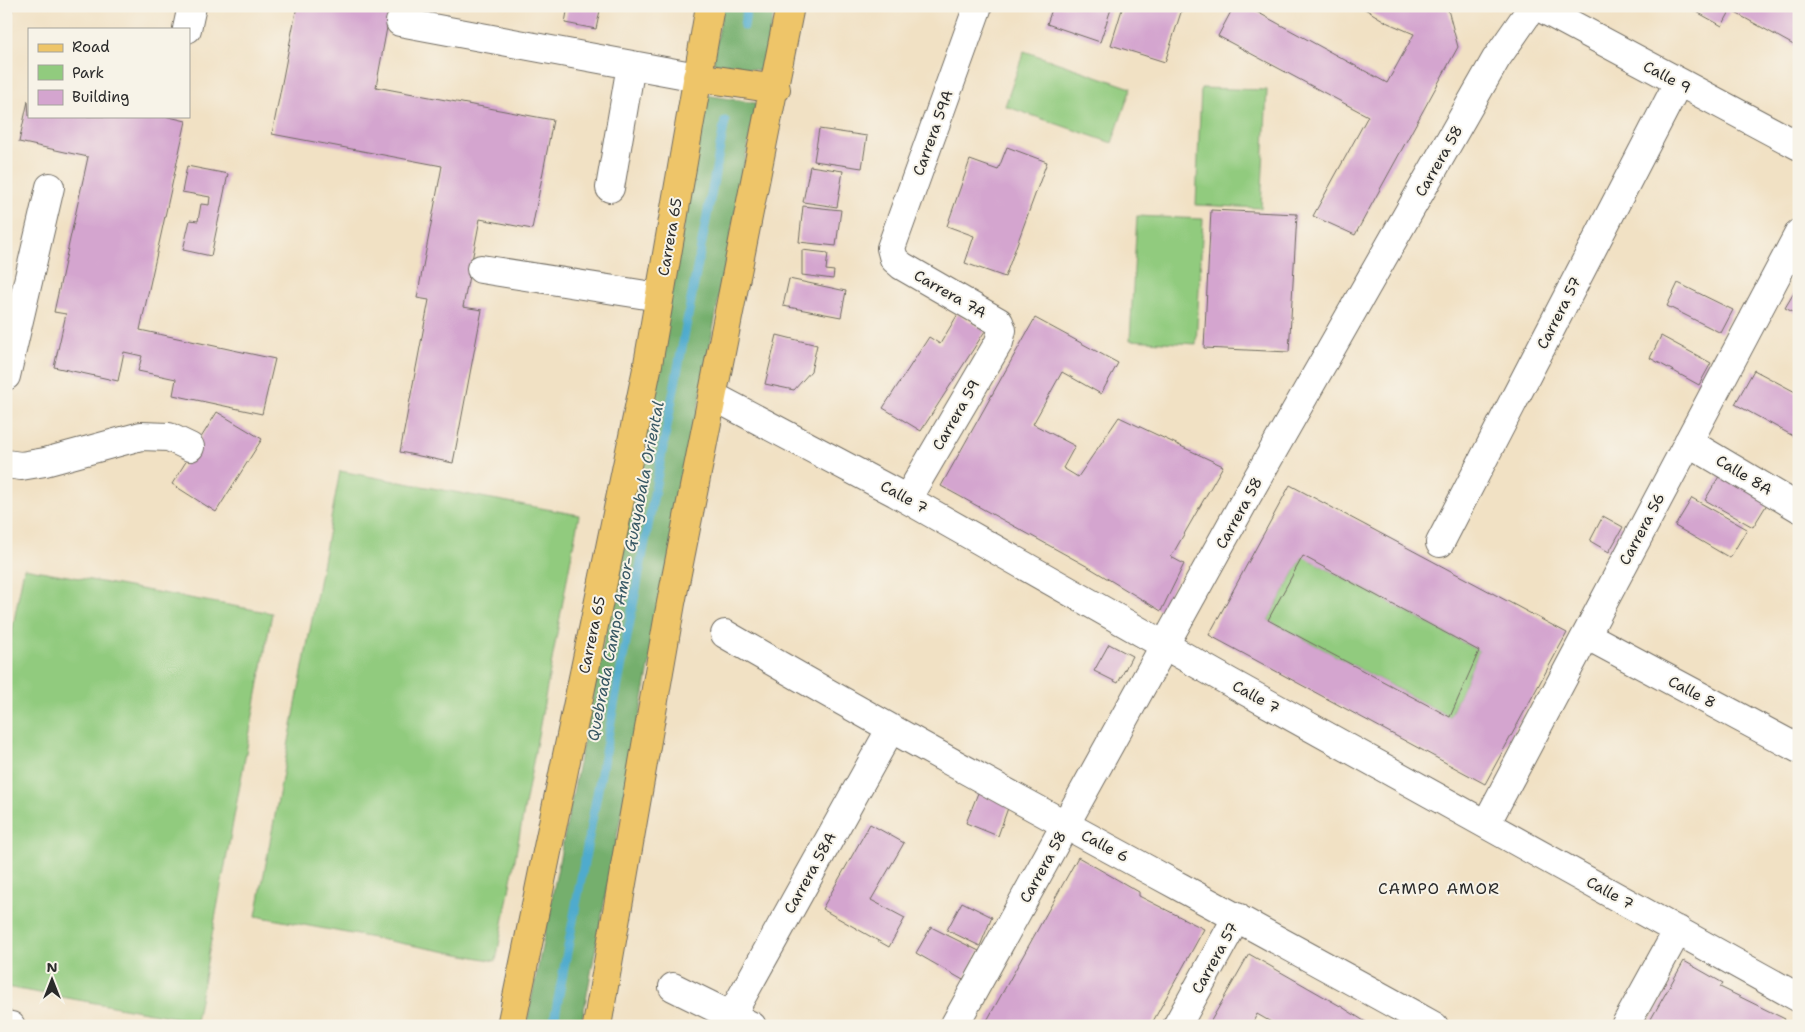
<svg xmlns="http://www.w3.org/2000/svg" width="1805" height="1032" viewBox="0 0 1805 1032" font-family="'Shantell Sans',sans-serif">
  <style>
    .green { fill: #91cb7e; stroke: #5e7b54 }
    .forest { fill: #74af6d; stroke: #506d4c }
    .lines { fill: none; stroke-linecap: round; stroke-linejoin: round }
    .stream { stroke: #4fabcd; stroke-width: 9 }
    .building { fill: #d4a5cf; fill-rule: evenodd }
    .minor-casing { stroke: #706b61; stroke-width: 30 }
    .major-casing { stroke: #706b61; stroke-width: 30 }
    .minor { stroke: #fff; stroke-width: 28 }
    .major { stroke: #eec569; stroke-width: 28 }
    .labels { text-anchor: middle; stroke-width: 4; stroke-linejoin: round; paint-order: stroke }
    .street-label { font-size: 15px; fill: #2b2b2b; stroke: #f7f3e8 }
    .water-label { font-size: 16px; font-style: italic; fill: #385864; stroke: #f7f3e8 }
    .neighbourhood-label { font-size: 16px; letter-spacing: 1px; fill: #2b2b2b; stroke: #f7f3e8 }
  </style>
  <rect width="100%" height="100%" fill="#f7f3e8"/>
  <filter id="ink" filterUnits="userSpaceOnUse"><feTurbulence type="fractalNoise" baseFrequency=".02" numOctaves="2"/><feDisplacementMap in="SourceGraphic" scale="10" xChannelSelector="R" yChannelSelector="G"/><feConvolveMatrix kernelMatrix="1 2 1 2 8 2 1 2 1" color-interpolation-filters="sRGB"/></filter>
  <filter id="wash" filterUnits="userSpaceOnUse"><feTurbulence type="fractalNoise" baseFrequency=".0096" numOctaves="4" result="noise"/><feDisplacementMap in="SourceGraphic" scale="20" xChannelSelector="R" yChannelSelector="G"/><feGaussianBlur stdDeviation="1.12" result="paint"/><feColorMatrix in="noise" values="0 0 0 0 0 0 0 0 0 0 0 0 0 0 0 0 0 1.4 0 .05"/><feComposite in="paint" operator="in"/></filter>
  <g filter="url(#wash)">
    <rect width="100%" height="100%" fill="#f1e1c4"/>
    <path class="green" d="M 1024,51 L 1131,88 L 1112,143 L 1005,106 Z
      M 1201,88 L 1267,90 L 1261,208 L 1196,205 Z
      M 1137,216 L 1203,219 L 1196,344 L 1130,340 Z
      M 340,471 L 579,515 L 496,961 L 256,916 Z
      M 1303,556 L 1479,651 L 1450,717 L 1268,620 Z
      M 24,568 L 272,613 L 196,1021 L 6,987 L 6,663 Z"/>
    <path class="forest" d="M 723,6 L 775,6 L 763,71 L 713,63 Z
      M 706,95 L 756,103 L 581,1026 L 526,1026 L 658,370 Z"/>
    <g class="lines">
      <path class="stream" d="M 744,26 L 747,6
        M 553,1026 L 725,121"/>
    </g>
    <g id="blocks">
      <path class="building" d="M 6,6 L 13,6 L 7,35 L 6,35 Z
        M 297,6 L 391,6 L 376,87 L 553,120 L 532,229 L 480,219 L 463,307 L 482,310 L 453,463 L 400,452 L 429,300 L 417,298 L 442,166 L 272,134 Z
        M 568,6 L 601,6 L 596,29 L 565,23 Z
        M 1053,6 L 1112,6 L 1100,42 L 1047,24 Z
        M 1123,6 L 1183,6 L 1165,62 L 1111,45 Z
        M 1234,6 L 1246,6 L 1387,83 L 1414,34 L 1388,23 L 1360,6 L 1447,6 L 1458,47 L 1355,235 L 1313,216 L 1368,116 L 1218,36 Z
        M 1686,6 L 1733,6 L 1722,26 Z
        M 1735,6 L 1799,6 L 1799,48 L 1732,11 Z
        M 28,101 L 29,116 L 165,116 L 186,121 L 140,330 L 275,359 L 262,414 L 173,395 L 176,379 L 138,371 L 142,356 L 124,352 L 118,381 L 54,367 L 66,314 L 54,312 L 88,157 L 19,142 Z
        M 819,129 L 867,136 L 862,168 L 814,161 Z
        M 1007,147 L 1047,162 L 1005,277 L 965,263 L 974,236 L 947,226 L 970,160 L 998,170 Z
        M 187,166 L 228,174 L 211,256 L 183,250 L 190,220 L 198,221 L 201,204 L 209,205 L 210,197 L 182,192 Z
        M 810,166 L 843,171 L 837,207 L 803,202 Z
        M 803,206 L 841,210 L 836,246 L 799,242 Z
        M 1211,210 L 1297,214 L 1289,352 L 1204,348 Z
        M 802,250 L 828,253 L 826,270 L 834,271 L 833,279 L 802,275 Z
        M 789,279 L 846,291 L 841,317 L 783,306 Z
        M 1678,283 L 1733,310 L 1721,333 L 1667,306 Z
        M 1795,291 L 1799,293 L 1799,315 L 1785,308 Z
        M 958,314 L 985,331 L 921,431 L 883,408 L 929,337 L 940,344 Z
        M 1035,318 L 1118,363 L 1101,394 L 1062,372 L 1033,424 L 1075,446 L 1063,468 L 1078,477 L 1119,417 L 1223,466 L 1171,557 L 1184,564 L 1161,611 L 1090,568 L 941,486 Z
        M 777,335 L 817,345 L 811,371 L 794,390 L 765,384 Z
        M 1661,336 L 1711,363 L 1699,385 L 1650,358 Z
        M 1754,370 L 1799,394 L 1799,429 L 1795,437 L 1735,404 Z
        M 217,412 L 262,439 L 216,512 L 172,484 Z
        M 1724,468 L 1772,496 L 1753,527 L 1705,500 Z
        M 1290,485 L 1567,633 L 1485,784 L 1209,635 ZM 1303,556 L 1479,651 L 1450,717 L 1268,620 Z
        M 1692,498 L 1747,529 L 1730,558 L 1675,526 Z
        M 1603,516 L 1623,527 L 1609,552 L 1590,541 Z
        M 1109,644 L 1132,656 L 1118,683 L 1094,671 Z
        M 978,793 L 1009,805 L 998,836 L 966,823 Z
        M 870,824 L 904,843 L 871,900 L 905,918 L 889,947 L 822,909 Z
        M 1078,857 L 1139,892 L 1139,896 L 1204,929 L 1151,1025 L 984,1026 Z
        M 962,902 L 992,917 L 980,946 L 947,930 Z
        M 931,927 L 979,951 L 963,980 L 916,953 Z
        M 1249,954 L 1342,1007 L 1372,1026 L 1278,1026 L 1257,1014 L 1251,1026 L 1208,1026 Z
        M 1684,961 L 1723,983 L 1720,987 L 1785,1019 L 1783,1024 L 1786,1026 L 1647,1026 Z"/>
    </g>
  </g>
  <g filter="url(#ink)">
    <use href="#blocks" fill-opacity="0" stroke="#706b61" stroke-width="1"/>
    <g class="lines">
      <defs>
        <path id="minor" d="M 1537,6 L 1799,146
          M 400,22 L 697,77
          M 187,29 L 192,6
          M 610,188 L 631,65
          M 481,269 L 659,297
          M 6,376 L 50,187
          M 713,396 L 896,493 L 1231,683 L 1799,998
          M 1688,442 L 1799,508
          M 6,464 L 21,466 L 45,462 L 141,436 L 169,437 L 190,447
          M 907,499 L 999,342 L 1002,330 L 999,322 L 902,266 L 894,259 L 891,248 L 978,6
          M 1440,543 L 1678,83
          M 725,634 C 959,770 1198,895 1434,1026
          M 1586,635 L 1799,749
          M 1486,824 L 1799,233
          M 673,987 L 752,1026
          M 731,1016 L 890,730
          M 6,1025 L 11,1026
          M 954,1026 L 1246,498 L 1496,59 L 1533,6
          M 1177,1026 L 1237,917
          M 1625,1026 L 1678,930"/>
        <path id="major" d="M 697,77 L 776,89
          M 511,1026 L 648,364 L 710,6
          M 597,1026 L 671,603 L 790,6"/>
      </defs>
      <use href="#minor" class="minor-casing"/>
      <use href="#major" class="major-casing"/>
      <use href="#minor" class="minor"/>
      <use href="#major" class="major"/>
    </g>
  </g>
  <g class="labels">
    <g class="street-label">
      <text transform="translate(1667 77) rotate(28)" y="5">Calle 9</text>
      <text transform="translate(933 133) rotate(-70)" y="5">Carrera 59A</text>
      <text transform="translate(1439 161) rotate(-60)" y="5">Carrera 58</text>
      <text transform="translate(670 237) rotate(-80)" y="5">Carrera 65</text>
      <text transform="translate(950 294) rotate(30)" y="5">Carrera 7A</text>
      <text transform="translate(1559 313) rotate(-63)" y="5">Carrera 57</text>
      <text transform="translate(956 415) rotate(-60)" y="5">Carrera 59</text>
      <text transform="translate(1744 475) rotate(31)" y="5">Calle 8A</text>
      <text transform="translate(904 497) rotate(29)" y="5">Calle 7</text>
      <text transform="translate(1239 513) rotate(-61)" y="5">Carrera 58</text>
      <text transform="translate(1642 529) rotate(-62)" y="5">Carrera 56</text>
      <text transform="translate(592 635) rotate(-78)" y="5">Carrera 65</text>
      <text transform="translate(1692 692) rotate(28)" y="5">Calle 8</text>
      <text transform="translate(1256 697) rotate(29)" y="5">Calle 7</text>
      <text transform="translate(1105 846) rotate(28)" y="5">Calle 6</text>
      <text transform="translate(1043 867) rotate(-61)" y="5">Carrera 58</text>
      <text transform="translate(810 873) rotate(-61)" y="5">Carrera 58A</text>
      <text transform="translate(1610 893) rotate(29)" y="5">Calle 7</text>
      <text transform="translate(1215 958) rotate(-61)" y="5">Carrera 57</text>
    </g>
    <g class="water-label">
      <text transform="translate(625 571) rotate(-79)" y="6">Quebrada Campo Amor- Guayabala Oriental</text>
    </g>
    <g class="neighbourhood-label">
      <text x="1439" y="894">CAMPO AMOR</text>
    </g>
  </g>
  <rect width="1805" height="1032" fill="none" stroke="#f7f3e8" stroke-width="25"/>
  <rect x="28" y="28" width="162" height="90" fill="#f7f3e8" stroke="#a5a39c"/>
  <rect x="38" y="44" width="25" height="8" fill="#eec569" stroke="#a5a39c"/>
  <text x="72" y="52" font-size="15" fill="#2b2b2b">Road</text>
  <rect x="38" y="65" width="25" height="15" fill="#91cb7e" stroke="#a5a39c"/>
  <text x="72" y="78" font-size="15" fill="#2b2b2b">Park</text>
  <rect x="38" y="90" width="25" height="15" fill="#d4a5cf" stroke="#a5a39c"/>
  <text x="72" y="102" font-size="15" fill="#2b2b2b">Building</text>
  <g transform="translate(52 980)" stroke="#f7f3e8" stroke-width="4" paint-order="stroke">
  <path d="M0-4L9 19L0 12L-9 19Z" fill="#2b2b2b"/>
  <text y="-8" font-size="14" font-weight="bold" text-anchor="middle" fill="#2b2b2b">N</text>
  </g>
</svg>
